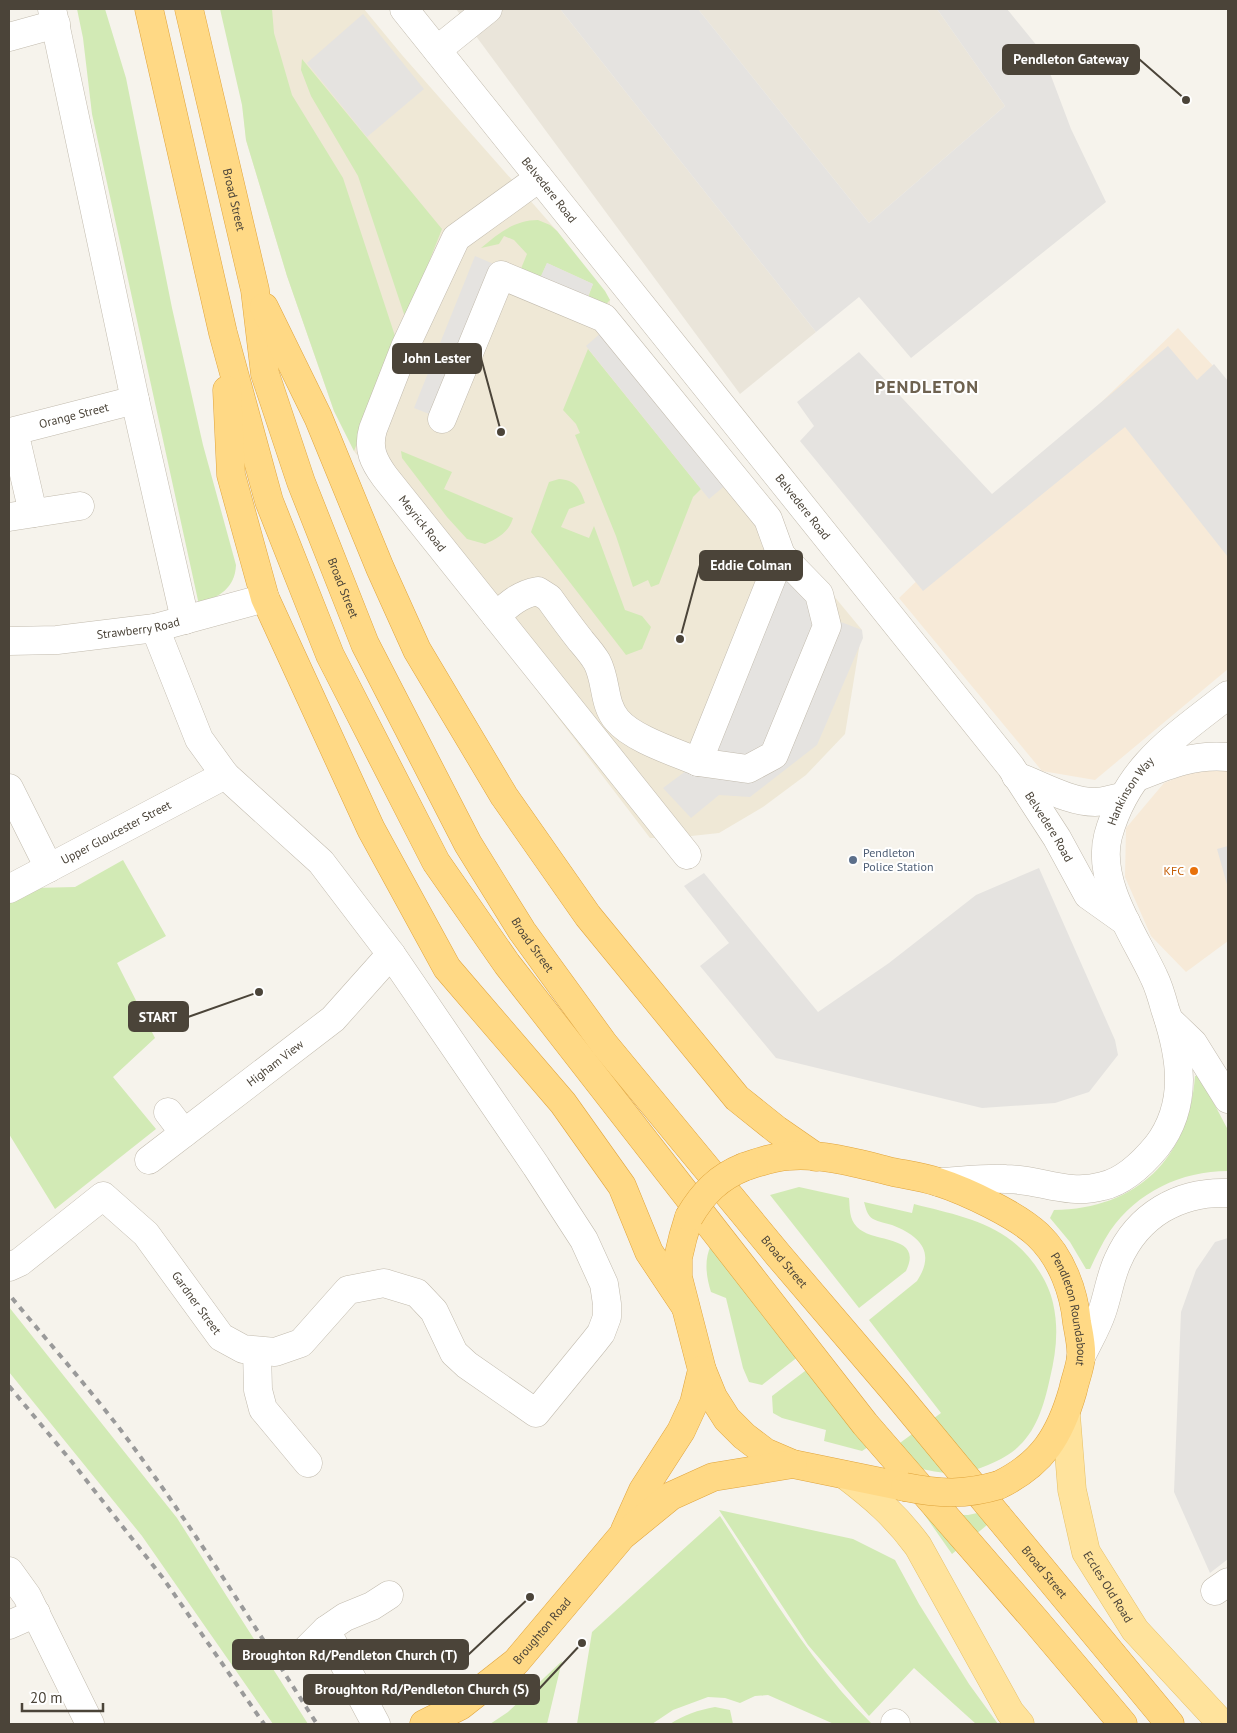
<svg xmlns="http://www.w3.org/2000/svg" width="1237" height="1733" viewBox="0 0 1237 1733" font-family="'PT Sans',sans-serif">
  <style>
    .residential { fill: #eae5da }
    .commercial { fill: #f7ead8 }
    .education { fill: #efe8d6 }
    .green { fill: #d2eab5 }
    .parking { fill: #e5e3e0 }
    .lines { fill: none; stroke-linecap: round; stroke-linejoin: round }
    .minor-casing { stroke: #c2bbae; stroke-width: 29 }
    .tertiary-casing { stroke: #c2bbae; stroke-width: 29 }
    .primary-casing { stroke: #e6c16a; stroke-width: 29 }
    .trunk-casing { stroke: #e0a43c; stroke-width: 29 }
    .minor { stroke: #fff; stroke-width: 28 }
    .tertiary { stroke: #fff; stroke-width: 28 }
    .primary { stroke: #ffe39c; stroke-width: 28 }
    .trunk { stroke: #ffd985; stroke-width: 28 }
    .rail { stroke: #9a9a9a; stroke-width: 4; stroke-dasharray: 6 6; stroke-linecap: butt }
    .trunk-bridge-casing { stroke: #e0a43c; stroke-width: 29; stroke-linecap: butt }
    .trunk-bridge { stroke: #ffd985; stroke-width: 28 }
    .service-dot { fill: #5c6f8a; stroke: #fff; stroke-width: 2 }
    .food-dot { fill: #e8710a; stroke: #fff; stroke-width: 2 }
    .labels { text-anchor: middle; stroke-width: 4; stroke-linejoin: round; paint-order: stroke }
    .street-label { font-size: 12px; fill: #4b4439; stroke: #fff }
    .service-label { font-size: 12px; fill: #4e5e75; stroke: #fff; text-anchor: start }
    .food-label { font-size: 12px; fill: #c56008; stroke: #fff; text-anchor: end }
    .district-label { font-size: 18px; font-weight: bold; letter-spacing: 1px; fill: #6e6250; stroke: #fff }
    .leader { fill: none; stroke: #4b4439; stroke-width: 2 }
    .callout-dot { fill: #4b4439; stroke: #fff; stroke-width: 2 }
    .callout { fill: #4b4439; stroke: #4b4439; stroke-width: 2 }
    .callout-label { font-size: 14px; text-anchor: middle; font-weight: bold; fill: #fff }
  </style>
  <rect width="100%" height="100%" fill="#f6f3ec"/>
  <path class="residential" d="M 456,9 L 560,9 L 816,332 L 740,394 Z
    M 698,9 L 937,9 L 1005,106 L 869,223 Z"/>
  <path class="commercial" d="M 1178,328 L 1228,382 L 1228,669 L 1095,780 L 1042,771 L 899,598 Z
    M 1201,768 L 1228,771 L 1228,941 L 1186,972 L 1151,936 L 1125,877 L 1126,828 L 1164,783 Z"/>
  <path class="education" d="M 272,9 L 364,9 L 402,55 L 557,231 L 610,300 L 610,325 L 862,630 L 845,734 L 806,775 L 763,807 L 719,833 L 673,838 L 650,838 L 354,451 L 334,411 L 287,276 L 246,140 L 236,34 Z"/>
  <path class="green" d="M 77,9 L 105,9 L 126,78 L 172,308 L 203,445 L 236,565 C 235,589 219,596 199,605 L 92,114 L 83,38 Z
    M 220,9 L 272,9 L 274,33 L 292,95 L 343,178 L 397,342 L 354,451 L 334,411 L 287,276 L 246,140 L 242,105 Z
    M 302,59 L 442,229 L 406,320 L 358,176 L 311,96 L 301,70 Z
    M 538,220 L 550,225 L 557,231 L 605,291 L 610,300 L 603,307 L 587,300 L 593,284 L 547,263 L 540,279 L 520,271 L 527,254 L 514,240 L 504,236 L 499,244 L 481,248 C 498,234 514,220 538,220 Z
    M 588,349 L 701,489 L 693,497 L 659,584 L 651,587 L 648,580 L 633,587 L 616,536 L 575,435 L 580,433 L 576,424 L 563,410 Z
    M 401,451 L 452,472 L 444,489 L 513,518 C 509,532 498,538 485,544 L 467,539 L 447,517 L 402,458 Z
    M 559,479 C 575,480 580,488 585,503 L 569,509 L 561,527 L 589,538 L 594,526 L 625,610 L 642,616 L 651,627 L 642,649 L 626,655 L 531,532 L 549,482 Z
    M 123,860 L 166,936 L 117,963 L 155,1038 L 113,1077 L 156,1129 L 55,1209 L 9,1134 L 9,902 L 34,888 L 75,887 Z
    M 1199,1075 L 1228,1130 L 1228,1171 C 1181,1171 1137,1192 1110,1231 C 1102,1243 1096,1256 1090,1269 L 1086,1269 L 1070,1242 L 1050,1218 L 1054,1210 C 1137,1209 1189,1158 1195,1076 Z
    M 799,1187 L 849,1198 C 850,1208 849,1219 857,1227 C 873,1244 924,1234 906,1271 L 859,1308 L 770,1195 Z
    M 864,1202 L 912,1213 L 914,1204 C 948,1213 984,1219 1012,1241 C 1031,1256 1048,1280 1053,1303 C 1059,1329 1056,1353 1050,1378 C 1041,1419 1030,1449 988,1465 C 979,1469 969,1472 959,1473 C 933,1475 906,1464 882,1456 L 941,1413 L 869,1320 L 917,1281 C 936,1252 920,1236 892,1225 C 886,1223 879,1222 873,1219 C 867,1215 866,1209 864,1202 Z
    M 711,1245 L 799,1356 L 762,1385 L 749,1382 L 743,1368 L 726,1298 L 711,1292 C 706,1276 704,1260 711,1245 Z
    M 9,1307 L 177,1518 L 308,1724 L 273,1724 L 142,1536 L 9,1372 Z
    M 809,1368 L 871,1445 L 862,1451 L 824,1441 L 826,1430 L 782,1418 L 773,1413 L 772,1396 Z
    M 1010,1506 L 952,1554 L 924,1514 L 968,1515 Z
    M 719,1510 L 853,1539 L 895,1560 L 919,1604 L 969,1684 L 998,1724 L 976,1724 L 914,1668 L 869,1716 L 808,1645 Z
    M 720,1516 C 767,1588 810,1663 872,1724 L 834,1724 L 768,1695 L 755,1696 L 740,1703 L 725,1698 L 708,1697 L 673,1710 L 652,1724 L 577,1724 L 592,1632 Z
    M 562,1661 L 547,1724 L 490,1724 L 508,1712 Z
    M 715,1707 L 730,1710 L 733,1724 L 670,1724 C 684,1715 698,1710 715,1707 Z"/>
  <path class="parking" d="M 560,9 L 698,9 L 869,223 L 1005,106 L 937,9 L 1007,9 L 1042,52 L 1071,129 L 1106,202 L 911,358 L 859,297 L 816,332 Z
    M 363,14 L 424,89 L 367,137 L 307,63 Z
    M 475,256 L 503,268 L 442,419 L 414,408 Z
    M 547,263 L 593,284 L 583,309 L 535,289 Z
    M 610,325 L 734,478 L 709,499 L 586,346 Z
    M 1168,346 L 1197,380 L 1214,364 L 1228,381 L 1228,557 L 1125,427 L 923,591 L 800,441 L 814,426 L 797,402 L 859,352 L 992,494 Z
    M 773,574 L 819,594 L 825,616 L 862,630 L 863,638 L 817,745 L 750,797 L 719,795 L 691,818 L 663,788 L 698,762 Z
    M 1228,846 L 1228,888 L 1217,849 Z
    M 1039,868 L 1115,1040 L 1118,1055 L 1089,1092 L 1055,1103 L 982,1108 L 776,1058 L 700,966 L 729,943 L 684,886 L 704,873 L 818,1012 L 889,963 L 976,895 Z
    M 1228,1238 L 1228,1559 L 1210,1573 L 1174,1492 L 1181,1312 L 1196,1270 L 1215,1242 Z"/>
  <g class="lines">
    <defs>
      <g id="minor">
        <path d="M 52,9 L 135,400 L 185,620"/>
        <path id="s1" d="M 404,9 L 1011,767 L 1057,838 L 1088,895 L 1126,922"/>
        <path d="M 9,37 L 56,24"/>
        <path d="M 437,50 L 488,9"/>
        <path id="s2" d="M 539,178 L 456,238 L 405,347 L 373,429 C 367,449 374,462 385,477 L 687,855"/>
        <path d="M 442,419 L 501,275 L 604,318 L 768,519 L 781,555 L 698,762 C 675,752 633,739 617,720 C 603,704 607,681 597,662 C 593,655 587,648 581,641 C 570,627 559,612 549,598 L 538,591 C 520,594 509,604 496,616"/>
        <path id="s3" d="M 33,513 L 14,431 L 135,400"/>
        <path d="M 9,517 L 80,506"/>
        <path id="s4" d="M 9,641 L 57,640 L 155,628 L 265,598"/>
        <path d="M 698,762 L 748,769 L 774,755 L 827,626 L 819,594 L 781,555"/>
        <path d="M 1016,776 C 1041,785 1069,802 1095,802 C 1104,802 1114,798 1123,797"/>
        <path d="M 9,788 L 49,868"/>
        <path id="s5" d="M 9,889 L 225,775"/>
        <path d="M 168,1112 L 184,1133"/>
        <path id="s6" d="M 149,1160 L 333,1019 L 391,954"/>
        <path id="s7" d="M 9,1267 L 20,1262 L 103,1196 L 146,1234 L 221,1337 L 243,1349 L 275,1352 L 301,1343 L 348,1290 L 384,1283 L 417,1293 L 434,1311 L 454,1353 L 467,1365 L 536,1413 L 594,1342 L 601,1333 L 607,1317 L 607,1304 L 604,1284 L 584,1240 L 536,1166 L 391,954 L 321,862 L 225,775 L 199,739 L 155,628"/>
        <path d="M 257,1351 L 258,1390 L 263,1409 L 308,1463"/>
        <path d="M 9,1571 L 27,1596 L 90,1724"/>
        <path d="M 1215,1591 L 1228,1582"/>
        <path d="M 9,1625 L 36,1613"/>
        <path d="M 326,1630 L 376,1724"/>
        <path d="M 304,1652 L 326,1630 L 345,1617 L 372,1606 L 389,1595"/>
        <path d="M 895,1723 L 896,1724"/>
      </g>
      <g id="tertiary">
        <path d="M 1140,776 C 1170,764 1195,754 1228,757"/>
        <path d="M 1169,1020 L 1193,1043 L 1228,1099"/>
        <path id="s8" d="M 938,1182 C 960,1181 983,1178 1006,1179 C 1040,1179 1067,1196 1103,1186 C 1125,1181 1143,1163 1157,1146 C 1189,1104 1181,1056 1165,1009 C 1162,998 1159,987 1154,977 C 1135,936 1096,883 1108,836 C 1127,766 1175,737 1228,695"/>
        <path d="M 1081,1357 C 1088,1342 1097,1327 1102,1312 C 1108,1295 1110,1277 1118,1260 C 1138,1215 1179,1191 1228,1193"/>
      </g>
      <g id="primary">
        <path id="s9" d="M 1066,1415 L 1072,1490 L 1086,1552 L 1135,1630 L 1222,1724"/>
        <path d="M 845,1475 C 875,1498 895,1515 918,1546 L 1010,1712 L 1020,1724"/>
      </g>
      <g id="trunk">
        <path d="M 149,9 L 223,333 L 269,501 L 330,655 L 436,862 L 507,964 L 865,1424 L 1036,1621 L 1123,1724"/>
        <path id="s10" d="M 189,9 L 255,290 L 265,374 L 301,482 L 365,644 L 468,844 L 522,931 L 604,1044 L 779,1256 L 896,1393 L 1170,1724"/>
        <path d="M 264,307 L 318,417 L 380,568 L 417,650 L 504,796 L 588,916 L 737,1098 L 777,1130 L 816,1157"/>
        <path d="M 227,390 L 231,475 L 265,598 L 371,829 L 447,968 L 563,1103 L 622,1186 L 649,1252 L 685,1306"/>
        <path id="s11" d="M 744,1167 C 759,1162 773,1157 789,1156 C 823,1153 860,1164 893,1172 C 908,1175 923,1177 938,1182 C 966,1191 1017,1215 1038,1235 C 1062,1258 1074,1292 1077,1323 C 1079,1334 1082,1347 1081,1357 C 1080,1368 1075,1380 1073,1390 C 1060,1436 1042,1464 999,1485"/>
        <path d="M 689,1217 L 683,1237 L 678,1258 L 678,1277 L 702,1370 L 713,1397 L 727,1419 L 744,1436 L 765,1452 L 793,1464 L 905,1487"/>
        <path d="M 625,1530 L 643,1490 L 681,1431 L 694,1403 L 702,1370"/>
        <path id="s12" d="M 424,1724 L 460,1706 L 516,1662 L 622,1536 L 671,1496 L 713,1477 L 793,1464"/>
      </g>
    </defs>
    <use href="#minor" class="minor-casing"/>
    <use href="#tertiary" class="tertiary-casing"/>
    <use href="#primary" class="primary-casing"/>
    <use href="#trunk" class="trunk-casing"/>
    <use href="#minor" class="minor"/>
    <use href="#tertiary" class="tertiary"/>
    <use href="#primary" class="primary"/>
    <use href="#trunk" class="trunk"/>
    <path class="rail" d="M 12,1298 C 49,1343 88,1387 123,1433 C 193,1527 254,1626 317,1724
      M 9,1386 L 72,1462 L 163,1578 L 264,1724"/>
    <defs>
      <path id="trunk-bridge" d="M 689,1217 C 703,1193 719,1177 744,1167
        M 905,1487 C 939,1494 966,1495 999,1485"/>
    </defs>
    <use href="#trunk-bridge" class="trunk-bridge-casing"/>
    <use href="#trunk-bridge" class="trunk-bridge"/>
  </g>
  <circle class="service-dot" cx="853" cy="860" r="5"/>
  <circle class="food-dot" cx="1194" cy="871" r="5"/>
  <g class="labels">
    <g class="street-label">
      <text dy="4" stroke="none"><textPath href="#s1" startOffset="232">Belvedere Road</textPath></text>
      <text dy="4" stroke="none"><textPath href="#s10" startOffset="196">Broad Street</textPath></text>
      <text dy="4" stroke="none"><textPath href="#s3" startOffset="146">Orange Street</textPath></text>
      <text dy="4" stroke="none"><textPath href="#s1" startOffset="638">Belvedere Road</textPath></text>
      <text dy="4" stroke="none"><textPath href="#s2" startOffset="422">Meyrick Road</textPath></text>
      <text dy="4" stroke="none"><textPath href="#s10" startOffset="601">Broad Street</textPath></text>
      <text dy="4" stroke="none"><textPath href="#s4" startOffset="130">Strawberry Road</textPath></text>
      <text dy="4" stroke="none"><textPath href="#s8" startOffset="614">Hankinson Way</textPath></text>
      <text dy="4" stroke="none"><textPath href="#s1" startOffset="1042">Belvedere Road</textPath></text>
      <text dy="4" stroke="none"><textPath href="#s5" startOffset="121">Upper Gloucester Street</textPath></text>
      <text dy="4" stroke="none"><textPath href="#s10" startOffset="1006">Broad Street</textPath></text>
      <text dy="4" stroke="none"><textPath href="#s6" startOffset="159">Higham View</textPath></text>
      <text dy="4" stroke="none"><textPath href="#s10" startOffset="1411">Broad Street</textPath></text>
      <text dy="4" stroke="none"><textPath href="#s7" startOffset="261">Gardner Street</textPath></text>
      <text dy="4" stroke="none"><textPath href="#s11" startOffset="395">Pendleton Roundabout</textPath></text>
      <text dy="4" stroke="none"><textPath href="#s10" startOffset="1816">Broad Street</textPath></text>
      <text dy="4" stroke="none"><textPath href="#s9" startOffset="180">Eccles Old Road</textPath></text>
      <text dy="4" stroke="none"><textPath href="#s12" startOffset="152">Broughton Road</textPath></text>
    </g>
    <g class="service-label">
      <text x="863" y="857">Pendleton<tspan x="863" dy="14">Police Station</tspan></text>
    </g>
    <g class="food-label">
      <text x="1184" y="875">KFC</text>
    </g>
    <g class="district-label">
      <text x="927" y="393">PENDLETON</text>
    </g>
  </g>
  <path class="leader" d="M1186 100L1139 59M501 432L481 358M680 639L700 565M259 992L188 1017M530 1597L468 1655M582 1643L539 1689"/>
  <g class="callout-dot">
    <circle cx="1186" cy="100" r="5"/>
    <circle cx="501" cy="432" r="5"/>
    <circle cx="680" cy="639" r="5"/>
    <circle cx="259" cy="992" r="5"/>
    <circle cx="530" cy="1597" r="5"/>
    <circle cx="582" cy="1643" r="5"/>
  </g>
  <g class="callout">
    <rect x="1003" y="45" width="136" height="29" rx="5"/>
    <rect x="393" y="344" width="88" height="29" rx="5"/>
    <rect x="700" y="551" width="102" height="29" rx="5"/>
    <rect x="129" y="1002" width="59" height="29" rx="5"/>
    <rect x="233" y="1640" width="235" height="29" rx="5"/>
    <rect x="304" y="1675" width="235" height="29" rx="5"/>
  </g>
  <g class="callout-label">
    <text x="1071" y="64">Pendleton Gateway</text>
    <text x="437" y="363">John Lester</text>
    <text x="751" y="570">Eddie Colman</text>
    <text x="158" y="1022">START</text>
    <text x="350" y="1660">Broughton Rd/Pendleton Church (T)</text>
    <text x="422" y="1694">Broughton Rd/Pendleton Church (S)</text>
  </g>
  <rect width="1237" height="1733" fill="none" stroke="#4b4439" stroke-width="20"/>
  <path d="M22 1703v8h81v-8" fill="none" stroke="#4b4439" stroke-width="2.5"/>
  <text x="30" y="1703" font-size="15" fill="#4b4439" stroke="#ffffff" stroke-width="4" paint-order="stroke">20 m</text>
</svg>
